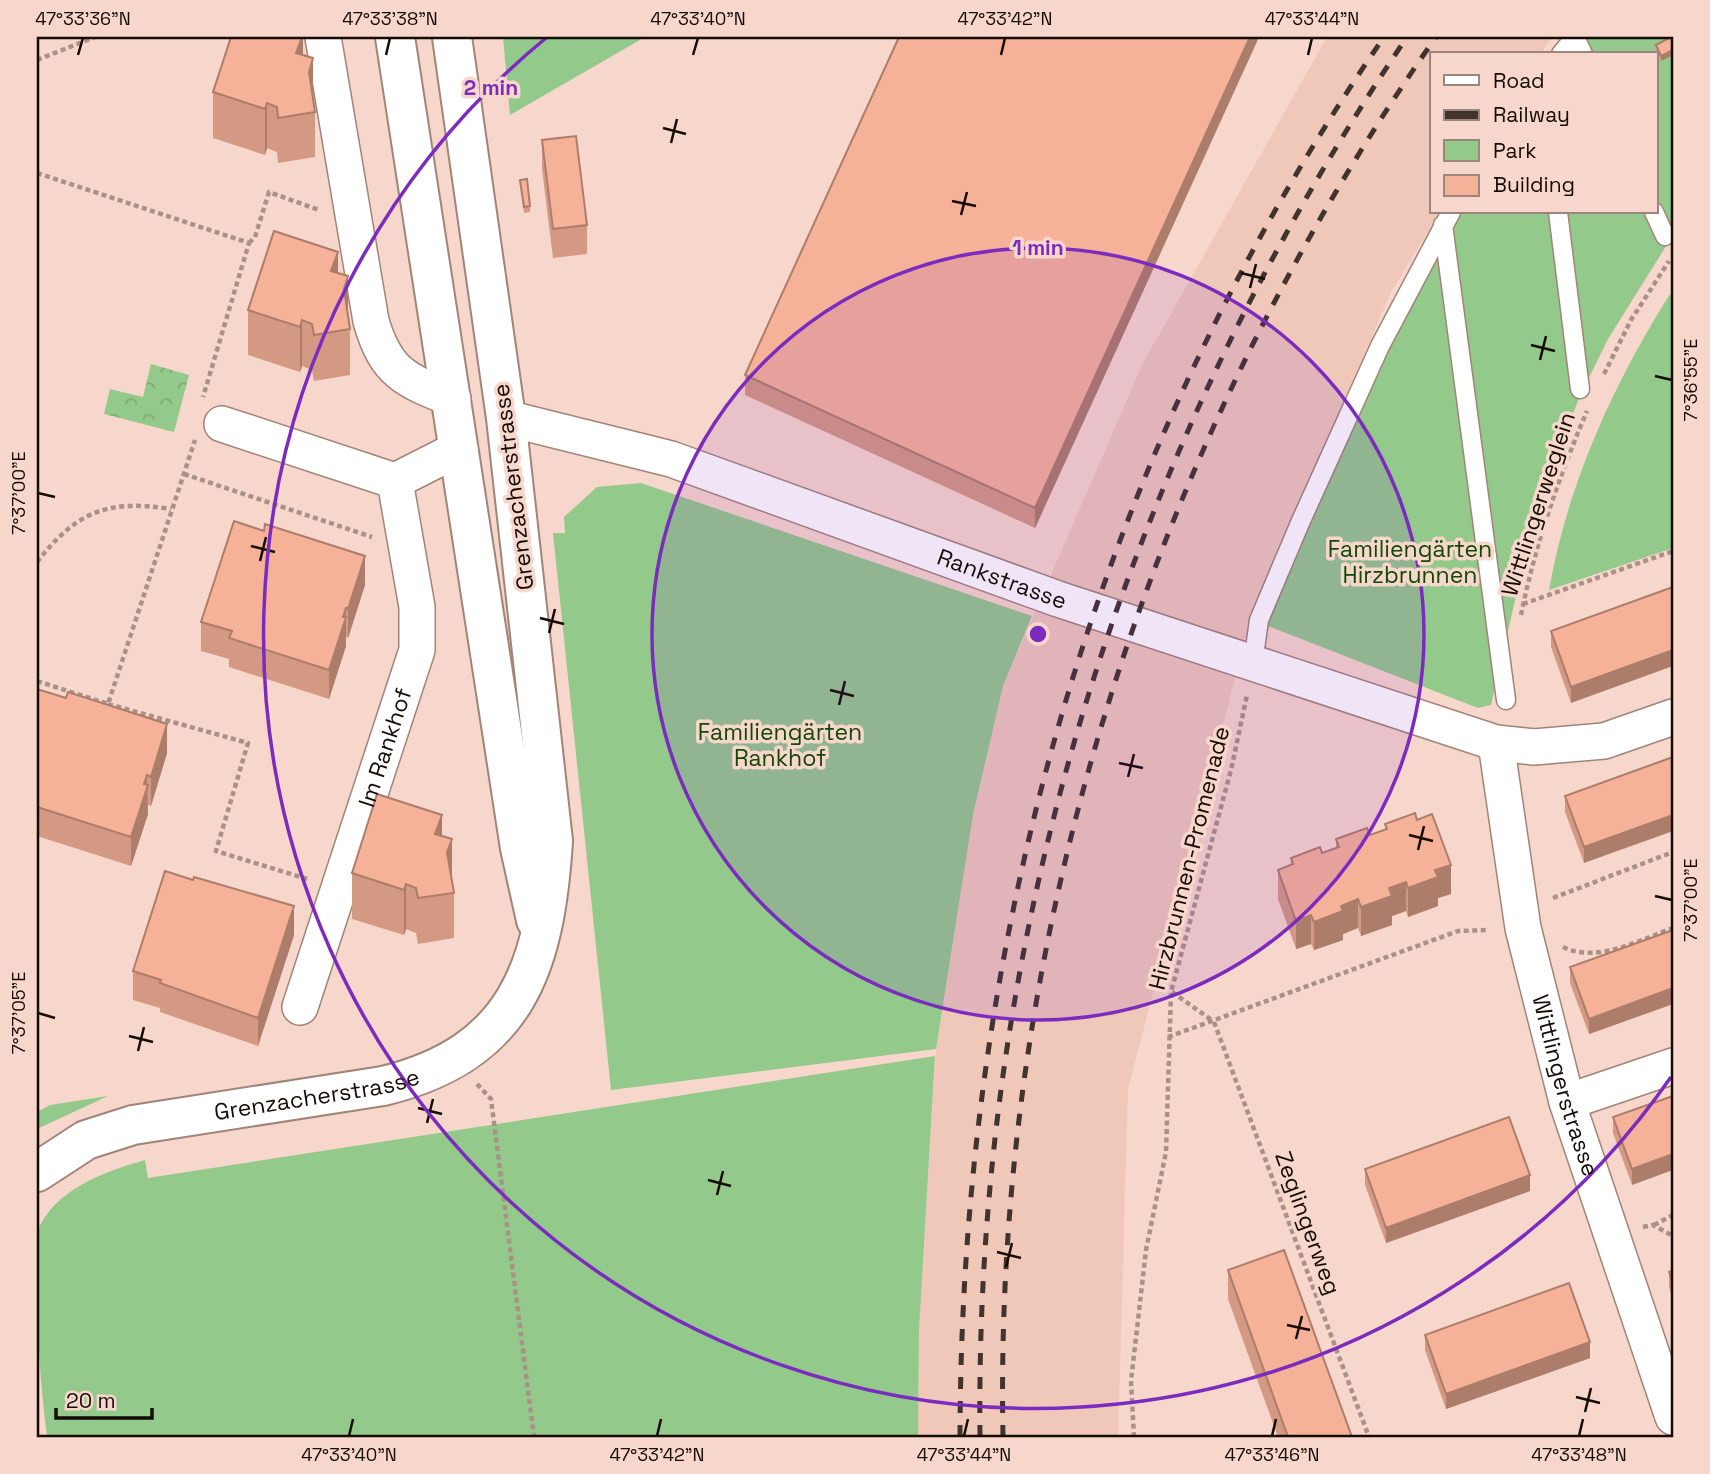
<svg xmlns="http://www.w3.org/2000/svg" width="1710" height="1474" viewBox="0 0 1710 1474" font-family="'Space Grotesk',sans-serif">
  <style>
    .built { fill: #efc8b9 }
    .green { fill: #93c98a }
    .park { fill: url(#park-crowns) }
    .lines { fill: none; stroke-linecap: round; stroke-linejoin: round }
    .lane-casing { stroke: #a18479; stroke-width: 21 }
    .street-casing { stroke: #a18479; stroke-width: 38 }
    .secondary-casing { stroke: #a18479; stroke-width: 42 }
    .path { stroke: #aa9188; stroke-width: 4.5; stroke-dasharray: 5 3.5; stroke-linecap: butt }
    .lane { stroke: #fff; stroke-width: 18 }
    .street { stroke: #fff; stroke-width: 35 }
    .secondary { stroke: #fff; stroke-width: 38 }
    .rail { stroke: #41332d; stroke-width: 5; stroke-dasharray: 12 12; stroke-linecap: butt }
    .wall { fill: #d49983 }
    .shaded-wall { fill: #ac7d6a }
    .building { fill: #f6b298; stroke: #ac7d6a; stroke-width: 2 }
    .ticks { fill: none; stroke: #150b07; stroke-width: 2.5 }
    .ring { fill: none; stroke: #7b2cbf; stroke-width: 3.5 }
    .labels { text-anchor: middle; stroke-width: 7; stroke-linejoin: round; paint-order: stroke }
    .street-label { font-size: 23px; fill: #150b07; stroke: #f7d7cb }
    .park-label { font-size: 23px; fill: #104805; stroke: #f7d7cb }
    .centre { fill: #7b2cbf; stroke: #f7d7cb; stroke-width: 3.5 }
    .ring-label { font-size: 21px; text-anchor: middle; font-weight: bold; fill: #7b2cbf; stroke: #f7d7cb; stroke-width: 7; stroke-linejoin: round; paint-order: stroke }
    .neatline { fill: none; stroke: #150b07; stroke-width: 2.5 }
    .ticks-label { font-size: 18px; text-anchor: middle; fill: #150b07 }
  </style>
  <defs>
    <pattern id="park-crowns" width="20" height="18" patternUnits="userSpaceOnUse" patternTransform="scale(1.75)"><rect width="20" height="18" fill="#93c98a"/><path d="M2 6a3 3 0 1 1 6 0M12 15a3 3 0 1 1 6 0" fill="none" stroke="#7eab76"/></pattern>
  </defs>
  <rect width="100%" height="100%" fill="#f7d7cb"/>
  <path class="built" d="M 1327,37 L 1552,37 L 1540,54 L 1432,54 L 1432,212 L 1440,212 L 1391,292 L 1249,625 L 1128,1089 L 1118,1437 L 918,1437 L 919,1331 L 936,1049 L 973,815 L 1003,686 L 1142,365 Z"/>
  <path class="green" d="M 503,37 L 645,37 L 510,115 Z
    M 1582,37 L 1673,37 L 1673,235 L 1608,339 L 1580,396 L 1555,458 L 1522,570 L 1491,705 L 1478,708 L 1263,624 L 1382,350 L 1459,212 L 1656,212 L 1656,54 L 1570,54 Z
    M 1670,294 L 1673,305 L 1673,548 L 1549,590 C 1568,483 1613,385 1670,294 Z
    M 641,483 L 1032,616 L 1003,686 L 973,815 L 936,1049 L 611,1090 L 553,533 L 565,533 L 564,517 L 597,487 Z
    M 935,1056 L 919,1331 L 918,1437 L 47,1437 C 40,1381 37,1332 37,1276 C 37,1263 33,1245 37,1233 C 52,1190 106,1171 145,1160 L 148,1178 Z
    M 108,1096 L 37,1129 L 37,1112 L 50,1105 Z"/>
  <path class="park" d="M 151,364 L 189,375 L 174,432 L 104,414 L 110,389 L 143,397 Z"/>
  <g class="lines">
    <defs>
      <path id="lane" d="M 1575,37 L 1583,54
        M 1561,54 L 1575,37
        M 1558,212 L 1580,389
        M 1654,212 L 1665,236
        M 1443,225 L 1506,700
        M 1253,663 L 1259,620 L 1300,523 L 1380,346 L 1451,212"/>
      <g id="street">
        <path d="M 323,37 L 371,321 C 386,373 405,380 453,399"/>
        <path id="s1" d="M 506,418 L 671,459 L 1058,599 L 1496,743 L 1534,747 L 1604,741 L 1673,717"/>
        <path d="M 222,424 L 395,481 L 460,448"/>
        <path id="s2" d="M 1496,743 L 1523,928 L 1567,1102 L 1673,1417"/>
        <path id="s3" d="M 300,1007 L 417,650 L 417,607 L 395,481"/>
        <path d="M 1567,1102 L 1673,1066"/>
      </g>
      <g id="secondary">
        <path d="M 395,37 L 520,848 L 536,920"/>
        <path id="s4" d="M 37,1172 L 86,1140 L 133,1125 L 383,1086 C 517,1054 545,967 553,841 L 506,418 L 452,37"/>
      </g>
    </defs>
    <use href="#lane" class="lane-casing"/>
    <use href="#street" class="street-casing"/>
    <use href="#secondary" class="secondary-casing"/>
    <path class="path" d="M 37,60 L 95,37
      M 37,173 L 249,243 L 203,397
      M 249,243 L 255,237 L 269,192 L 319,210
      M 1604,374 L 1631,320 L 1669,261
      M 184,474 L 372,537
      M 37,562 C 76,512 107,499 171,509
      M 1523,604 L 1673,551
      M 1521,615 C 1535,545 1559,477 1587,411
      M 37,681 L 108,704 L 195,440
      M 108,704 L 248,743 L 216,851 L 307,879
      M 1553,898 L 1673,852
      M 1563,947 C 1597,964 1642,939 1673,928
      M 1172,992 L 1213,1021
      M 1214,1022 L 1369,1437
      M 1168,1037 L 1458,931 L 1489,930
      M 477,1084 L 491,1099 L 534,1437
      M 1654,1225 L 1673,1215
      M 1643,1227 L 1653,1225 L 1673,1236
      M 1134,1437 L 1131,1381 L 1146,1250 L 1166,1152 L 1171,992 L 1231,770 L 1247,695"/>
    <use href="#lane" class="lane"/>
    <use href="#street" class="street"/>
    <use href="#secondary" class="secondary"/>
    <path class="rail" d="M 960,1437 C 961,934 1097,453 1384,37
      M 980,1437 C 974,934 1125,453 1407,37
      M 1003,1437 C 993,939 1150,444 1436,37"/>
  </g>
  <path class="wall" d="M 303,37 L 303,55 L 313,95 L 315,112 L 315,157 L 278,163 L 277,152 L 267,148 L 265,155 L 213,138 L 213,92 Z
    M 1259,37 L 1035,528 L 745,395 L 745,375 Z
    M 1671,37 L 1661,61 L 1656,50 L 1656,45 Z
    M 542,140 L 587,225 L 587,254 L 553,258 L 542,169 Z
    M 520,180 L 530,206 L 530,212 L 524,213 Z
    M 338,273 L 350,329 L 350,375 L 314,381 L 312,370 L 302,366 L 300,372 L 248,355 L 248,310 Z
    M 365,585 L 348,638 L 346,637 L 346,646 L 329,699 L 229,667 L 229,659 L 201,651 L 201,622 Z
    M 1673,587 L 1571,703 L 1551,647 L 1551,631 Z
    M 37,689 L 167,753 L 151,806 L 148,805 L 148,814 L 131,866 L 37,836 Z
    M 1673,757 L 1584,863 L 1565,812 L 1565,796 Z
    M 1417,820 L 1451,894 L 1438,898 L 1438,906 L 1408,917 L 1406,911 L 1392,916 L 1392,925 L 1361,936 L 1358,928 L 1343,934 L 1343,940 L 1314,950 L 1311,944 L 1296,949 L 1278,899 L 1278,870 L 1291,865 L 1291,858 L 1322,853 L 1336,848 L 1336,839 L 1370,835 L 1385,830 L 1385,824 Z
    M 442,836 L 454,893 L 454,938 L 418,944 L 416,933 L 406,929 L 404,935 L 352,919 L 352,873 Z
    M 1673,930 L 1673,1004 L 1589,1034 L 1570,983 L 1570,967 Z
    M 294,935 L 258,1046 L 160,1012 L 160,1008 L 133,1000 L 133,971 Z
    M 1673,1096 L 1632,1185 L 1613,1133 L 1613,1117 Z
    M 1365,1169 L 1530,1191 L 1386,1243 L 1365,1185 Z
    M 1228,1270 L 1352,1437 L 1278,1437 L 1228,1299 Z
    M 1673,1270 L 1673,1299 L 1669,1287 L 1669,1272 Z
    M 1425,1335 L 1590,1358 L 1446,1409 L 1425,1350 Z"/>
  <path class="shaded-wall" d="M 302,37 L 303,37 L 303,79 L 296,53 Z
    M 1250,37 L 1259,37 L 1035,528 L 1035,508 Z
    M 1673,50 L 1673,55 L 1661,61 L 1661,56 Z
    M 313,58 L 313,104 L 309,72 Z
    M 267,103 L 267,148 L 265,155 L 265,109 Z
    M 338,252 L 338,297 L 331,271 Z
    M 348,276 L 348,322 L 344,289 Z
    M 302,320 L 302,366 L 300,372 L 300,327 Z
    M 365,556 L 365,585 L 348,638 L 348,609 Z
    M 346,608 L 346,646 L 329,699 L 329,670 Z
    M 1673,650 L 1673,666 L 1571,703 L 1571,687 Z
    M 167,724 L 167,753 L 151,806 L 151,777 Z
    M 147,775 L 148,814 L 131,866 L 131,837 L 144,784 Z
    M 442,815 L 442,860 L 435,834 Z
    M 1673,815 L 1673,831 L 1584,863 L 1584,847 Z
    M 452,839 L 452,885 L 447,852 Z
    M 1451,865 L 1451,894 L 1438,898 L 1438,906 L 1408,917 L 1408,888 L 1435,870 Z
    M 1406,882 L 1406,911 L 1392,916 L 1392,925 L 1361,936 L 1361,907 L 1389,888 Z
    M 406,884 L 406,929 L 404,935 L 404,890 Z
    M 1358,899 L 1358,928 L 1343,934 L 1343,940 L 1314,950 L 1314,922 L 1341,906 Z
    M 294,906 L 294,935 L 258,1046 L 258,1018 Z
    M 1311,915 L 1311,944 L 1296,949 L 1296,921 Z
    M 1673,988 L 1673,1004 L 1589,1034 L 1589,1019 Z
    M 1673,1154 L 1673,1170 L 1632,1185 L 1632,1169 Z
    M 1530,1175 L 1530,1191 L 1386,1243 L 1386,1228 Z
    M 1590,1342 L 1590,1358 L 1446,1409 L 1446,1394 Z"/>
  <path class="building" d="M 231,37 L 302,37 L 296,53 L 313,58 L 309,72 L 315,112 L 278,118 L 277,107 L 267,103 L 265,109 L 213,92 Z
    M 899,37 L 1250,37 L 1035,508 L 745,375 Z
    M 1671,37 L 1673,41 L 1673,50 L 1661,56 L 1656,45 Z
    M 576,136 L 587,225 L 553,229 L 542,140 Z
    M 527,179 L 530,206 L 524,207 L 520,180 Z
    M 274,231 L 338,252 L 331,271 L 348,276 L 344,289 L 350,329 L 314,335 L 312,324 L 302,320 L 300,327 L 248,310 Z
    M 234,521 L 264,531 L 265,524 L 365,556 L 348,609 L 346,608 L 343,617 L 346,617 L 329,670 L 229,638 L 232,631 L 201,622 Z
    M 1673,587 L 1673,650 L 1571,687 L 1551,631 Z
    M 37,689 L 66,698 L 68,692 L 167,724 L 151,777 L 147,775 L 144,784 L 148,785 L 131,837 L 37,807 Z
    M 1673,757 L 1673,815 L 1584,847 L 1565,796 Z
    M 377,794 L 442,815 L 435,834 L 452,839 L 447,852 L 454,893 L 418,898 L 416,888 L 406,884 L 404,890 L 352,873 Z
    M 1415,813 L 1417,820 L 1432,814 L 1451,865 L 1435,870 L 1438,877 L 1408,888 L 1406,882 L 1389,888 L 1392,896 L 1361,907 L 1358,899 L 1341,906 L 1343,911 L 1314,922 L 1311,915 L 1296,921 L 1278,870 L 1293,864 L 1291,858 L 1320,847 L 1322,853 L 1339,847 L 1336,839 L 1367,828 L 1370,835 L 1387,829 L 1385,824 Z
    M 165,871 L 193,880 L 194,877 L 294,906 L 258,1018 L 160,983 L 161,980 L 133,971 Z
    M 1673,930 L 1673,988 L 1589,1019 L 1570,967 Z
    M 1673,1096 L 1673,1154 L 1632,1169 L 1613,1117 Z
    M 1509,1117 L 1530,1175 L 1386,1228 L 1365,1169 Z
    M 1284,1250 L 1352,1437 L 1288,1437 L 1228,1270 Z
    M 1673,1270 L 1673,1283 L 1669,1272 Z
    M 1569,1283 L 1590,1342 L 1446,1394 L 1425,1335 Z"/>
  <path class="ticks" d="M 78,55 L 83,38M 386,55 L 390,38M 693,55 L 698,38M 1001,55 L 1005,38M 1308,55 L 1312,38M 663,128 L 686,134M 671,143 L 677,119M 952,201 L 976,206M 961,215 L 967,192M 1241,273 L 1265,279M 1250,288 L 1256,264M 1531,345 L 1555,351M 1540,360 L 1546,336M 1655,376 L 1672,380M 38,493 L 55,497M 251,546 L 275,552M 260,561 L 266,537M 540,618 L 564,624M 549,633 L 555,609M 830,690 L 854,696M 839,705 L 845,681M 1119,763 L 1143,768M 1128,777 L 1134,754M 1409,835 L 1433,841M 1418,850 L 1424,826M 1655,896 L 1672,900M 38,1013 L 55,1018M 129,1036 L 153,1042M 138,1051 L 144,1027M 418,1108 L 442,1114M 427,1123 L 433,1099M 708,1180 L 731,1186M 717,1195 L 723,1171M 997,1252 L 1021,1258M 1006,1267 L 1012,1243M 1287,1325 L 1310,1330M 1296,1339 L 1302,1316M 1576,1397 L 1600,1403M 1585,1412 L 1591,1388M 349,1436 L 353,1419M 657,1436 L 661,1419M 964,1436 L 968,1419M 1272,1436 L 1276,1419M 1579,1436 L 1583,1419"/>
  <circle cx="1038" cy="634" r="386" fill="#7b2cbf" fill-opacity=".12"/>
  <g class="ring">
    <circle cx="1038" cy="634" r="386"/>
    <path d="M1671 1077A773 773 0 1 1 546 38"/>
  </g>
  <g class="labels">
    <g class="street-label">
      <text transform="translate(513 487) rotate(-97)" y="8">Grenzacherstrasse</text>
      <text transform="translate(1538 504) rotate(-72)" y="8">Wittlingerweglein</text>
      <text dy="8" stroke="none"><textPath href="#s1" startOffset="522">Rankstrasse</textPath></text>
      <text dy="8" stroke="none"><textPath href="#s3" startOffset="273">Im Rankhof</textPath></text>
      <text transform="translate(1189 858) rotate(-76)" y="8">Hirzbrunnen-Promenade</text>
      <text dy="8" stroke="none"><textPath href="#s2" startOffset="350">Wittlingerstrasse</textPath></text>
      <text dy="8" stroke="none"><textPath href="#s4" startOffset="294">Grenzacherstrasse</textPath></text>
      <text transform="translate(1308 1223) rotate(70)" y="8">Zeglingerweg</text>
    </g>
    <g class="park-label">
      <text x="1410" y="557">Familiengärten<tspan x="1410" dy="26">Hirzbrunnen</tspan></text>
      <text x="780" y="740">Familiengärten<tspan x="780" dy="26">Rankhof</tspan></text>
    </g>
  </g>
  <circle cx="1038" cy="634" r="10" class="centre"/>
  <g class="ring-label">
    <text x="491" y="95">2 min</text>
    <text x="1038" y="255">1 min</text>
  </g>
  <rect width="1710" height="1474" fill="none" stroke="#f7d7cb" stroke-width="77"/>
  <rect x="1430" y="52" width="228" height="161" fill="#f7d7cb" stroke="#9d857d" stroke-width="2"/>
  <rect x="1444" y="75" width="35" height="10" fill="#ffffff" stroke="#9d857d" stroke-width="2"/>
  <text x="1493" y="88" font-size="21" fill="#150b07">Road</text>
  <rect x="1444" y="110" width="35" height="10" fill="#41332d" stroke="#9d857d" stroke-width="2"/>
  <text x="1493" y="122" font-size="21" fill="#150b07">Railway</text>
  <rect x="1444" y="140" width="35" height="21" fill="#93c98a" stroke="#9d857d" stroke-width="2"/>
  <text x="1493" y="158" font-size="21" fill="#150b07">Park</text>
  <rect x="1444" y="175" width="35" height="21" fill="#f6b298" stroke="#9d857d" stroke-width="2"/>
  <text x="1493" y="192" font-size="21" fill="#150b07">Building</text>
  <path d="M56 1408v10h96v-10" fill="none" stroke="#150b07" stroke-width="3.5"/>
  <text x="66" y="1408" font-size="21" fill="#150b07" stroke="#f7d7cb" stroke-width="5" paint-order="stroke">20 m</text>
  <rect x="38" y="38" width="1634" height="1398" class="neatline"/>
  <g class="ticks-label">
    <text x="83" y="25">47°33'36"N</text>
    <text x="390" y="25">47°33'38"N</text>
    <text x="698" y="25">47°33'40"N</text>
    <text x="1005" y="25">47°33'42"N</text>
    <text x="1312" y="25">47°33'44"N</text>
    <text transform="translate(1691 380) rotate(-90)" y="6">7°36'55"E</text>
    <text transform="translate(19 493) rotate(-90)" y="6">7°37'00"E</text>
    <text transform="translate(1691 900) rotate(-90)" y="6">7°37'00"E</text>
    <text transform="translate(19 1013) rotate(-90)" y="6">7°37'05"E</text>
    <text x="349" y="1461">47°33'40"N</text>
    <text x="657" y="1461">47°33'42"N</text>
    <text x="964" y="1461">47°33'44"N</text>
    <text x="1272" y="1461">47°33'46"N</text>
    <text x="1579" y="1461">47°33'48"N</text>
  </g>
</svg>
